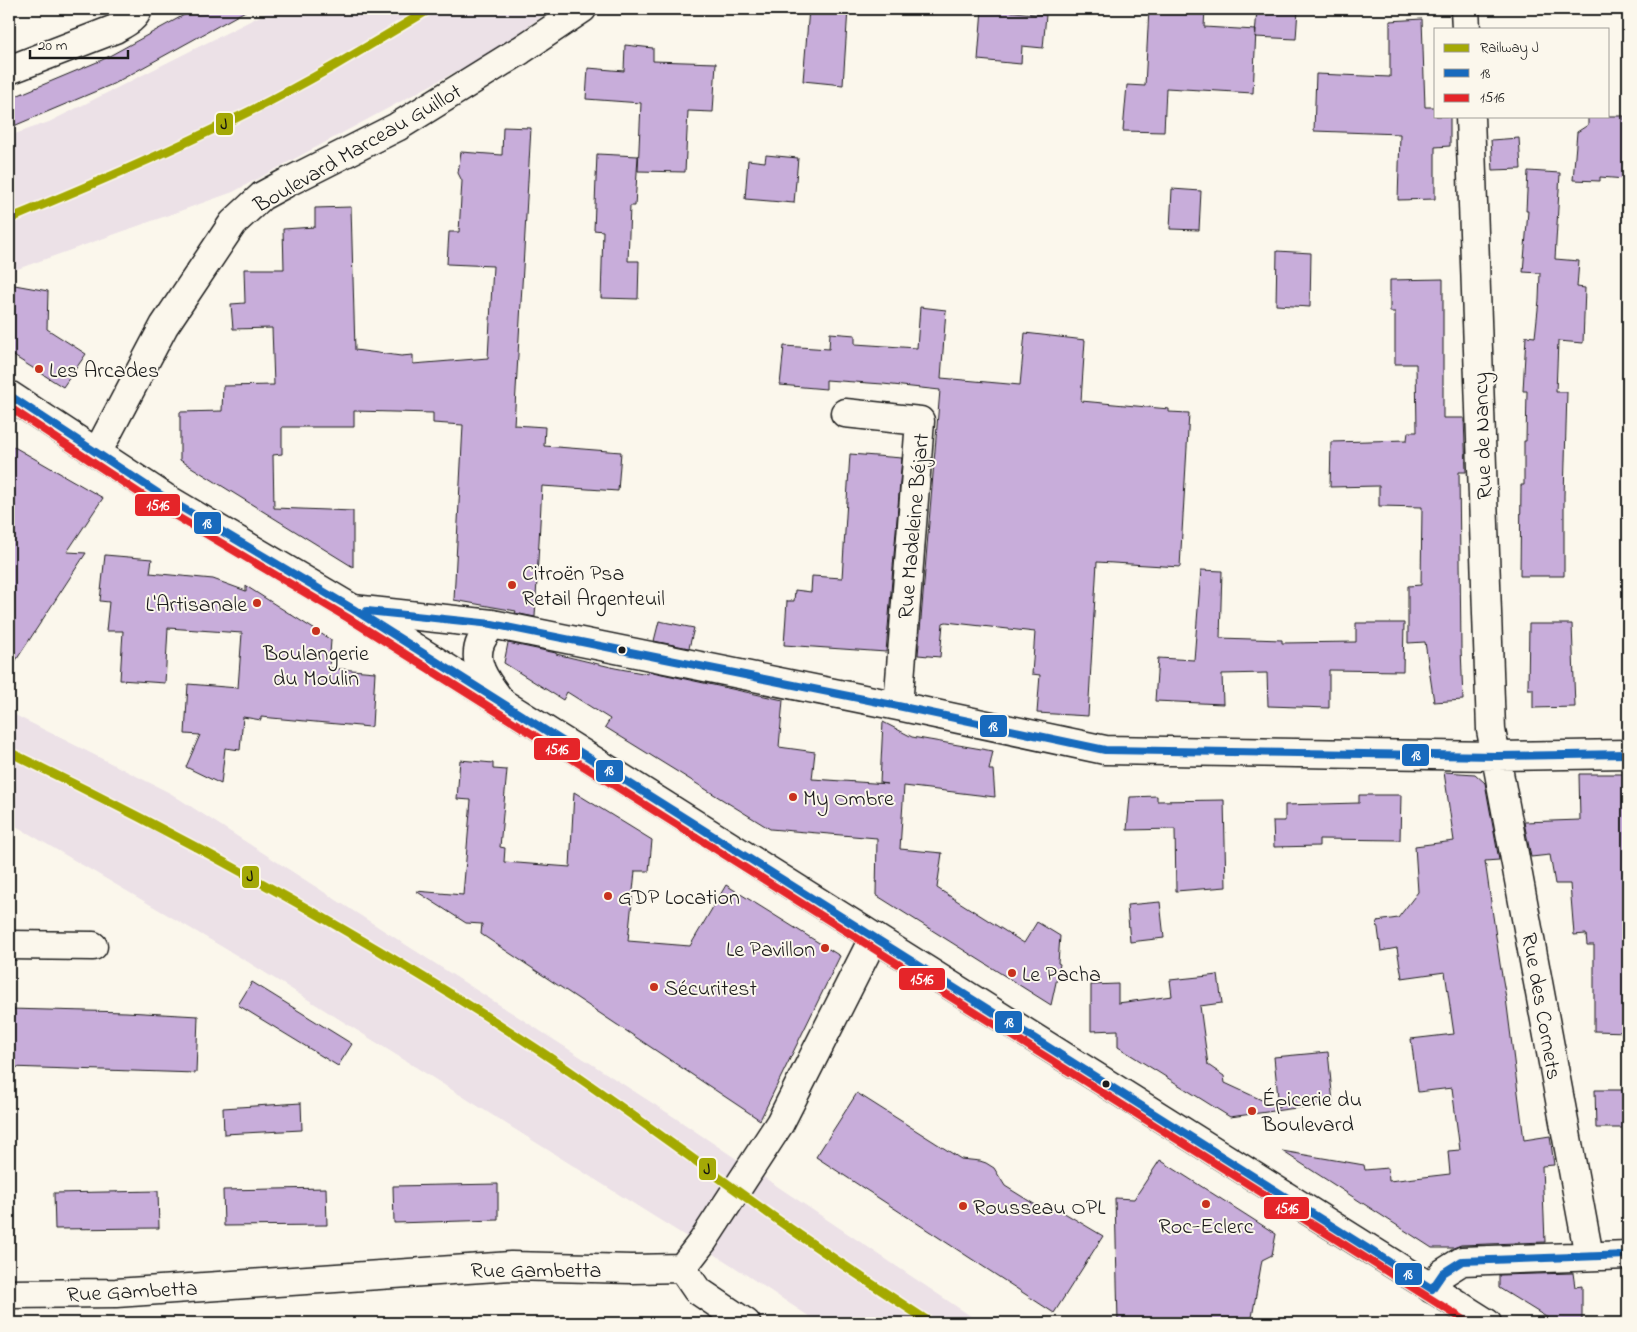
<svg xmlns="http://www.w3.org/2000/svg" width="1637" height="1332" viewBox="0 0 1637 1332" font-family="'Indie Flower',sans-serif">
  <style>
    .built { fill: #ece1e7 }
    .building { fill: #c8adda; stroke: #1c1c1c }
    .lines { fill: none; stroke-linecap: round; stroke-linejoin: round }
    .minor-casing { stroke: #1c1c1c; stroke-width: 31 }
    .major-casing { stroke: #1c1c1c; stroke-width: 31 }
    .minor { stroke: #fbf7ec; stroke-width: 28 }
    .major { stroke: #fbf7ec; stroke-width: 28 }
    .bus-1-casing { stroke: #fbf7ec; stroke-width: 11 }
    .bus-2-casing { stroke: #fbf7ec; stroke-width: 11 }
    .bus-1 { stroke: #186abd; stroke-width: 8 }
    .bus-2 { stroke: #e52529; stroke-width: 8 }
    .rail-1-casing { stroke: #fbf7ec; stroke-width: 12 }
    .rail-1 { stroke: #a4a906; stroke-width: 9 }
    .poi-dot { fill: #c8321e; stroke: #fbf7ec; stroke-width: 2 }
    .bus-dot { fill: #1c1c1c; stroke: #fbf7ec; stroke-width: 2 }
    .labels { text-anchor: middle; stroke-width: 4; stroke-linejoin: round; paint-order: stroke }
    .street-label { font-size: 22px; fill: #1c1c1c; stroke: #fbf7ec }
    .poi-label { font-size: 22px; fill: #1c1c1c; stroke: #fbf7ec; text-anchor: start }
    .line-badge { stroke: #fbf7ec; stroke-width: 2 }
    .badge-label { font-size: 14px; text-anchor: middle; font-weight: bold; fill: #fff }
    .pale-badge-label { font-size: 14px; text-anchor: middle; font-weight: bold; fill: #111 }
  </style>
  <rect width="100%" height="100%" fill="#fbf7ec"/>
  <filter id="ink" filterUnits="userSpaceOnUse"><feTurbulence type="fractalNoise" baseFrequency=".02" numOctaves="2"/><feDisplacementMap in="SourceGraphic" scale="10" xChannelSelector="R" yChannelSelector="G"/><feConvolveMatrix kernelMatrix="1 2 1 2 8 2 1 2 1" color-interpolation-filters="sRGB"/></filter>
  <g filter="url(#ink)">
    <path class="built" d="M 274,9 L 552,9 L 494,51 L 233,192 L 9,272 L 9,136 L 49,122 Z
      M 9,712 L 170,793 L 671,1115 L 981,1323 L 819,1323 L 730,1264 L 248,962 L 9,822 Z"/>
    <path class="building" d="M 195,9 L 249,9 L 113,84 L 9,128 L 9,99 L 102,60 Z
      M 809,9 L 848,9 L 843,85 L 803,81 Z
      M 982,9 L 1046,15 L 1043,48 L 1022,46 L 1021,64 L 978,60 Z
      M 1149,9 L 1205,9 L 1204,27 L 1256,30 L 1253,93 L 1166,88 L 1164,132 L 1123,131 L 1127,85 L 1145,86 Z
      M 1257,9 L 1298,9 L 1296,39 L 1255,37 Z
      M 1422,19 L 1425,107 L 1436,107 L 1436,116 L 1450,116 L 1450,146 L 1435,147 L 1435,199 L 1398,200 L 1400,134 L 1314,131 L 1316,74 L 1390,77 L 1390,21 Z
      M 625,45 L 653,48 L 653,61 L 716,63 L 713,112 L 688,111 L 685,172 L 638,171 L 641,103 L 586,99 L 588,68 L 624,71 Z
      M 1588,116 L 1624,116 L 1624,120 L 1628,120 L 1625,179 L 1600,177 L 1600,181 L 1573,180 L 1577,132 L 1588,125 Z
      M 503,127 L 531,128 L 514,425 L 545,427 L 544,446 L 621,452 L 618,491 L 542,486 L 535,617 L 515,613 L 516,611 L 454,600 L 463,425 L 433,423 L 433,413 L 354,411 L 354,427 L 282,427 L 282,454 L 273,455 L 274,508 L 353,511 L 353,567 L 180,460 L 180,412 L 222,411 L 223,386 L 274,385 L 272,328 L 233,329 L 231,304 L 245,303 L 244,269 L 284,269 L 283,229 L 315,227 L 315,208 L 351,207 L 355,350 L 401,356 L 413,355 L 413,364 L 488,358 L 493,266 L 447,264 L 449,232 L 459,232 L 462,181 L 458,173 L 461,152 L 502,155 Z
      M 1519,138 L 1521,169 L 1493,170 L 1491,140 Z
      M 597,154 L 638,156 L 635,206 L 630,206 L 628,261 L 639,261 L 638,299 L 601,298 L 603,231 L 594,230 Z
      M 766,155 L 798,158 L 794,203 L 745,199 L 748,160 L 765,162 Z
      M 1528,171 L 1560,173 L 1555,259 L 1579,261 L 1577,287 L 1585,288 L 1583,343 L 1558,341 L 1556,392 L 1567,392 L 1564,496 L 1564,576 L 1520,576 L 1521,485 L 1524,485 L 1524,441 L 1526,441 L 1527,391 L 1523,391 L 1526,336 L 1535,337 L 1539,300 L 1540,273 L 1523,272 L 1528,211 L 1526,211 Z
      M 1172,189 L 1201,191 L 1199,230 L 1170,229 Z
      M 1277,251 L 1311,253 L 1310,307 L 1276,305 Z
      M 1443,279 L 1443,418 L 1464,418 L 1466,472 L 1459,472 L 1461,648 L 1463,700 L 1434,702 L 1425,642 L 1408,643 L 1408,586 L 1421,585 L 1422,507 L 1379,506 L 1379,486 L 1330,487 L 1331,442 L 1407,440 L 1408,432 L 1417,432 L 1416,364 L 1395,364 L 1395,312 L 1390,312 L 1390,280 Z
      M 9,284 L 48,291 L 47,329 L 86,354 L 63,387 L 9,353 Z
      M 920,307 L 946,310 L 941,378 L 1020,385 L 1025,333 L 1085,340 L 1081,401 L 1169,409 L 1169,412 L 1189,413 L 1180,567 L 1097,562 L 1088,716 L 1037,713 L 1040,675 L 1032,674 L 1035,632 L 946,622 L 943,623 L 940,657 L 918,655 L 940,390 L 883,384 L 826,380 L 826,389 L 780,385 L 784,346 L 829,349 L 830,333 L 855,335 L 855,344 L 917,348 Z
      M 9,444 L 103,498 L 67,552 L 86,553 L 9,671 Z
      M 850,454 L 902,458 L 886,652 L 784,645 L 787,601 L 794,601 L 795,590 L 811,592 L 812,576 L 842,578 Z
      M 105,555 L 152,559 L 150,573 L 213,579 L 246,591 L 246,586 L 331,640 L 329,668 L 375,672 L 372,726 L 370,727 L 261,717 L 261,720 L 243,717 L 240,750 L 225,748 L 221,784 L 186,767 L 200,735 L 185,734 L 188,684 L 238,688 L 242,633 L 168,628 L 165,683 L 120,680 L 123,631 L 106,631 L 109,602 L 100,601 Z
      M 1201,570 L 1222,571 L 1220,638 L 1282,640 L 1282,643 L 1356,642 L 1356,623 L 1404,623 L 1403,671 L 1329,670 L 1329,708 L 1268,706 L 1267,673 L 1222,674 L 1223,704 L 1155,701 L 1158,658 L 1194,660 Z
      M 659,621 L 694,628 L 689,648 L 654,641 Z
      M 1529,624 L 1572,624 L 1575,707 L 1533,708 L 1533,689 L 1528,689 Z
      M 508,643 L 556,653 L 556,654 L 615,668 L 648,674 L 648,671 L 783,700 L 779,747 L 815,752 L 812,779 L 888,784 L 880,783 L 883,722 L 912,737 L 993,751 L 989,770 L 993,770 L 995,797 L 904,786 L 900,849 L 942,853 L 937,888 L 1024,943 L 1037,922 L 1060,936 L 1058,963 L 1060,964 L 1051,1005 L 876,895 L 877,838 L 770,829 L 605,727 L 610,719 L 567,692 L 563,700 L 504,663 Z
      M 460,760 L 493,763 L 493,769 L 507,770 L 500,847 L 505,848 L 504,862 L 570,867 L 574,792 L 652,840 L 649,871 L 635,871 L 628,941 L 690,946 L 726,885 L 840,956 L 760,1120 L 481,934 L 482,924 L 466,923 L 416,891 L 463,895 L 471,800 L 457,799 Z
      M 1444,772 L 1475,774 L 1485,783 L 1499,860 L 1485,861 L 1500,964 L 1506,998 L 1524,1140 L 1550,1136 L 1554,1165 L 1542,1166 L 1545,1242 L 1461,1245 L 1453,1248 L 1432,1248 L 1282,1151 L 1364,1165 L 1365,1170 L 1388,1168 L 1389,1181 L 1450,1174 L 1448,1151 L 1460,1150 L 1452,1088 L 1418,1092 L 1411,1039 L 1454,1034 L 1445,972 L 1402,978 L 1397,948 L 1381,951 L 1377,921 L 1398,918 L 1418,892 L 1415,846 L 1454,841 Z
      M 1579,774 L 1628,774 L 1628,1032 L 1594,1031 L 1594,945 L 1587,945 L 1586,934 L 1574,935 L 1570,884 L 1555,884 L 1550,855 L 1531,857 L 1524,822 L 1580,820 Z
      M 1359,795 L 1401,795 L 1400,840 L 1319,839 L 1319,846 L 1274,847 L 1273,821 L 1285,821 L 1285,805 L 1359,803 Z
      M 1157,796 L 1157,801 L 1224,800 L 1226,887 L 1176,891 L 1175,829 L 1127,830 L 1130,797 Z
      M 1160,902 L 1164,938 L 1130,942 L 1127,905 Z
      M 1218,975 L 1222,1003 L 1200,1006 L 1208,1065 L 1224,1076 L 1225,1083 L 1279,1108 L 1274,1057 L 1328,1052 L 1333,1103 L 1230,1117 L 1118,1047 L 1118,1030 L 1091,1031 L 1091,985 L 1118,984 L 1118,1003 L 1172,996 L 1170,980 Z
      M 252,982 L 352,1044 L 338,1066 L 238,1005 Z
      M 9,1009 L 126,1012 L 198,1016 L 196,1073 L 9,1067 Z
      M 1595,1090 L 1628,1090 L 1628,1128 L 1596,1128 Z
      M 857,1093 L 961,1159 L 980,1161 L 986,1163 L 994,1168 L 1005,1186 L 1042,1209 L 1046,1202 L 1103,1236 L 1054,1313 L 816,1157 Z
      M 301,1103 L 302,1130 L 224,1134 L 223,1108 Z
      M 1160,1160 L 1276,1234 L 1272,1255 L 1262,1260 L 1251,1323 L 1118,1323 L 1115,1198 L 1134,1199 Z
      M 498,1184 L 498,1220 L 394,1223 L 393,1186 Z
      M 326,1188 L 327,1225 L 224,1226 L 223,1190 Z
      M 158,1191 L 159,1228 L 55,1229 L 54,1193 Z
      M 1573,1273 L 1575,1287 L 1582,1286 L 1582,1323 L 1556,1323 L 1499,1288 L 1499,1275 Z"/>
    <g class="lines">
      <defs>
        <path id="minor" d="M 1465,9 L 1466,29
          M 9,70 L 115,29 C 123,24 135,19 138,9
          M 1470,116 L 1491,730 L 1589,1256
          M 845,413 L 920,421 L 898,706
          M 353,609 L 492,624 L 898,706 L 1105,750 L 1497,756 L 1628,754
          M 492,624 C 488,630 484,635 481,641 C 470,665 490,686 503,704
          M 9,945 L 93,946
          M 682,1268 L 703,1241 L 780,1123 L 874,937
          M 682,1268 L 697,1290 L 746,1323
          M 1432,1289 L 1443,1273 L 1462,1261 L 1628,1255
          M 9,1294 L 116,1293 L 511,1266 L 632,1269 L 682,1268"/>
        <path id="major" d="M 9,395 L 164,497 L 353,609 L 1487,1323
          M 97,453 L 164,326 L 233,223 L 262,196 L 286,183 L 397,127 L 521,50 L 582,9"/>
      </defs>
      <use href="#minor" class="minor-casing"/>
      <use href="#major" class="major-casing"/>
      <use href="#minor" class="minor"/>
      <use href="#major" class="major"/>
      <defs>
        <path id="bus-1" d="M 9,395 L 164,497 L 353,609 L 1432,1289 L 1443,1273 L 1462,1261 L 1628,1255
          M 367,611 L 492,624 L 898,706 L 1105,750 L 1497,756 L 1628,754"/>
        <path id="bus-2" d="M 9,407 L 159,506 L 348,618 L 1469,1323"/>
      </defs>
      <use href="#bus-1" class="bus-1-casing"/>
      <use href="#bus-2" class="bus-2-casing"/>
      <use href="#bus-1" class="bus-1"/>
      <use href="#bus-2" class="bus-2"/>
      <defs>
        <path id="rail-1" d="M 9,219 C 86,187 163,155 238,117 C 304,85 367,47 430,9
          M 9,752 C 191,840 368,938 537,1049 C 615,1101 691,1158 768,1213 C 821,1251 876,1287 931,1323"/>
      </defs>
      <use href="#rail-1" class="rail-1-casing"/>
      <use href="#rail-1" class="rail-1"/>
    </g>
  </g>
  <g class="poi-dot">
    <circle cx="39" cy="369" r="5"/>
    <circle cx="512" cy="585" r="5"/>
    <circle cx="257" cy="603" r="5"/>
    <circle cx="316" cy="631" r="5"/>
    <circle cx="793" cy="797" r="5"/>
    <circle cx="608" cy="896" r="5"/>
    <circle cx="825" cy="948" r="5"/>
    <circle cx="1012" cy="973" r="5"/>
    <circle cx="654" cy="987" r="5"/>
    <circle cx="1252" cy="1111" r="5"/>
    <circle cx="1206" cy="1204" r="5"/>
    <circle cx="963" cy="1206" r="5"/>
  </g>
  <g class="bus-dot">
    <circle cx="622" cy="650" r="4.5"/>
    <circle cx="1106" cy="1084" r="4.5"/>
  </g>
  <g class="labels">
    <g class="street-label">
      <text transform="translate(357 147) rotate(-30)" y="8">Boulevard Marceau Guillot</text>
      <text transform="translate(1481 436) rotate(-92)" y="8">Rue de Nancy</text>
      <text transform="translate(912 526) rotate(-85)" y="8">Rue Madeleine Béjart</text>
      <text transform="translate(1543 1006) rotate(80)" y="8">Rue des Cornets</text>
      <text x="536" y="1277">Rue Gambetta</text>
      <text transform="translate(132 1290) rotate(-3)" y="8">Rue Gambetta</text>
    </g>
    <g class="poi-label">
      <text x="49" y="377">Les Arcades</text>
      <text x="522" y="580">Citroën Psa<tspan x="522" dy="25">Retail Argenteuil</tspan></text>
      <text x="247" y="611" text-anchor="end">L'Artisanale</text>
      <text x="316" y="660" text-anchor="middle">Boulangerie<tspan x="316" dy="25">du Moulin</tspan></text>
      <text x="803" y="805">My Ombre</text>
      <text x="618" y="904">GDP Location</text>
      <text x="815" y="956" text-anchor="end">Le Pavillon</text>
      <text x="1022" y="981">Le Pacha</text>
      <text x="664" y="995">Sécuritest</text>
      <text x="1262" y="1106">Épicerie du<tspan x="1262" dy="25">Boulevard</tspan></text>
      <text x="973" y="1214">Rousseau OPL</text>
      <text x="1206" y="1233" text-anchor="middle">Roc-Eclerc</text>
    </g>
  </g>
  <g class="line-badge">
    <rect x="215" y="112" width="19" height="24" rx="5" fill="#a4a906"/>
    <rect x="134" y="493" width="47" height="24" rx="5" fill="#e52529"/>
    <rect x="193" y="511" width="29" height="24" rx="5" fill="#186abd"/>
    <rect x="979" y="714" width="29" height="24" rx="5" fill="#186abd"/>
    <rect x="533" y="737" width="48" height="24" rx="5" fill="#e52529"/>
    <rect x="1401" y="743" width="29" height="24" rx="5" fill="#186abd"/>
    <rect x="595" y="759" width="29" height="24" rx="5" fill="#186abd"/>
    <rect x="241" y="865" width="19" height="24" rx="5" fill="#a4a906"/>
    <rect x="898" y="967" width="48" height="24" rx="5" fill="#e52529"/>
    <rect x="994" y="1010" width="29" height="24" rx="5" fill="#186abd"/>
    <rect x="698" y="1157" width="19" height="24" rx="5" fill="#a4a906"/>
    <rect x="1263" y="1196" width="47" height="24" rx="5" fill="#e52529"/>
    <rect x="1394" y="1262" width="29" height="24" rx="5" fill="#186abd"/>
  </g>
  <g class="badge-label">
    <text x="158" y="510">1516</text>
    <text x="207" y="528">18</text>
    <text x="993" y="731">18</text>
    <text x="557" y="754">1516</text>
    <text x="1416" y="760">18</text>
    <text x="609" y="775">18</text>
    <text x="922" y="984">1516</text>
    <text x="1009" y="1027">18</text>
    <text x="1287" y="1213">1516</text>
    <text x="1408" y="1279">18</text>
  </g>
  <g class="pale-badge-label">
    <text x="224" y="129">J</text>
    <text x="250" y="881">J</text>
    <text x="707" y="1174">J</text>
  </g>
  <rect width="1637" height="1332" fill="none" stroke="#fbf7ec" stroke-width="30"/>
  <rect x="15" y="15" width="1607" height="1302" fill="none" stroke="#1c1c1c" stroke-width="2" filter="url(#ink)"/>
  <rect x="1434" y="28" width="175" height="90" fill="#fbf7ec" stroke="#a29f99"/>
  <rect x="1444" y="44" width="25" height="8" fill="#a4a906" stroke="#a29f99"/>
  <text x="1480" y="52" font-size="15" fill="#1c1c1c">Railway J</text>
  <rect x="1444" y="69" width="25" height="8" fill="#186abd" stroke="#a29f99"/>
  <text x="1480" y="78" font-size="15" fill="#1c1c1c">18</text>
  <rect x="1444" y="94" width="25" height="8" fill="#e52529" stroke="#a29f99"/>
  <text x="1480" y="102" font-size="15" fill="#1c1c1c">1516</text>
  <path d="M30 50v8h98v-8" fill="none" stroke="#1c1c1c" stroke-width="2.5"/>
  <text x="38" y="50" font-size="15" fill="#1c1c1c" stroke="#fbf7ec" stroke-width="4" paint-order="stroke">20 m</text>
</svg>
